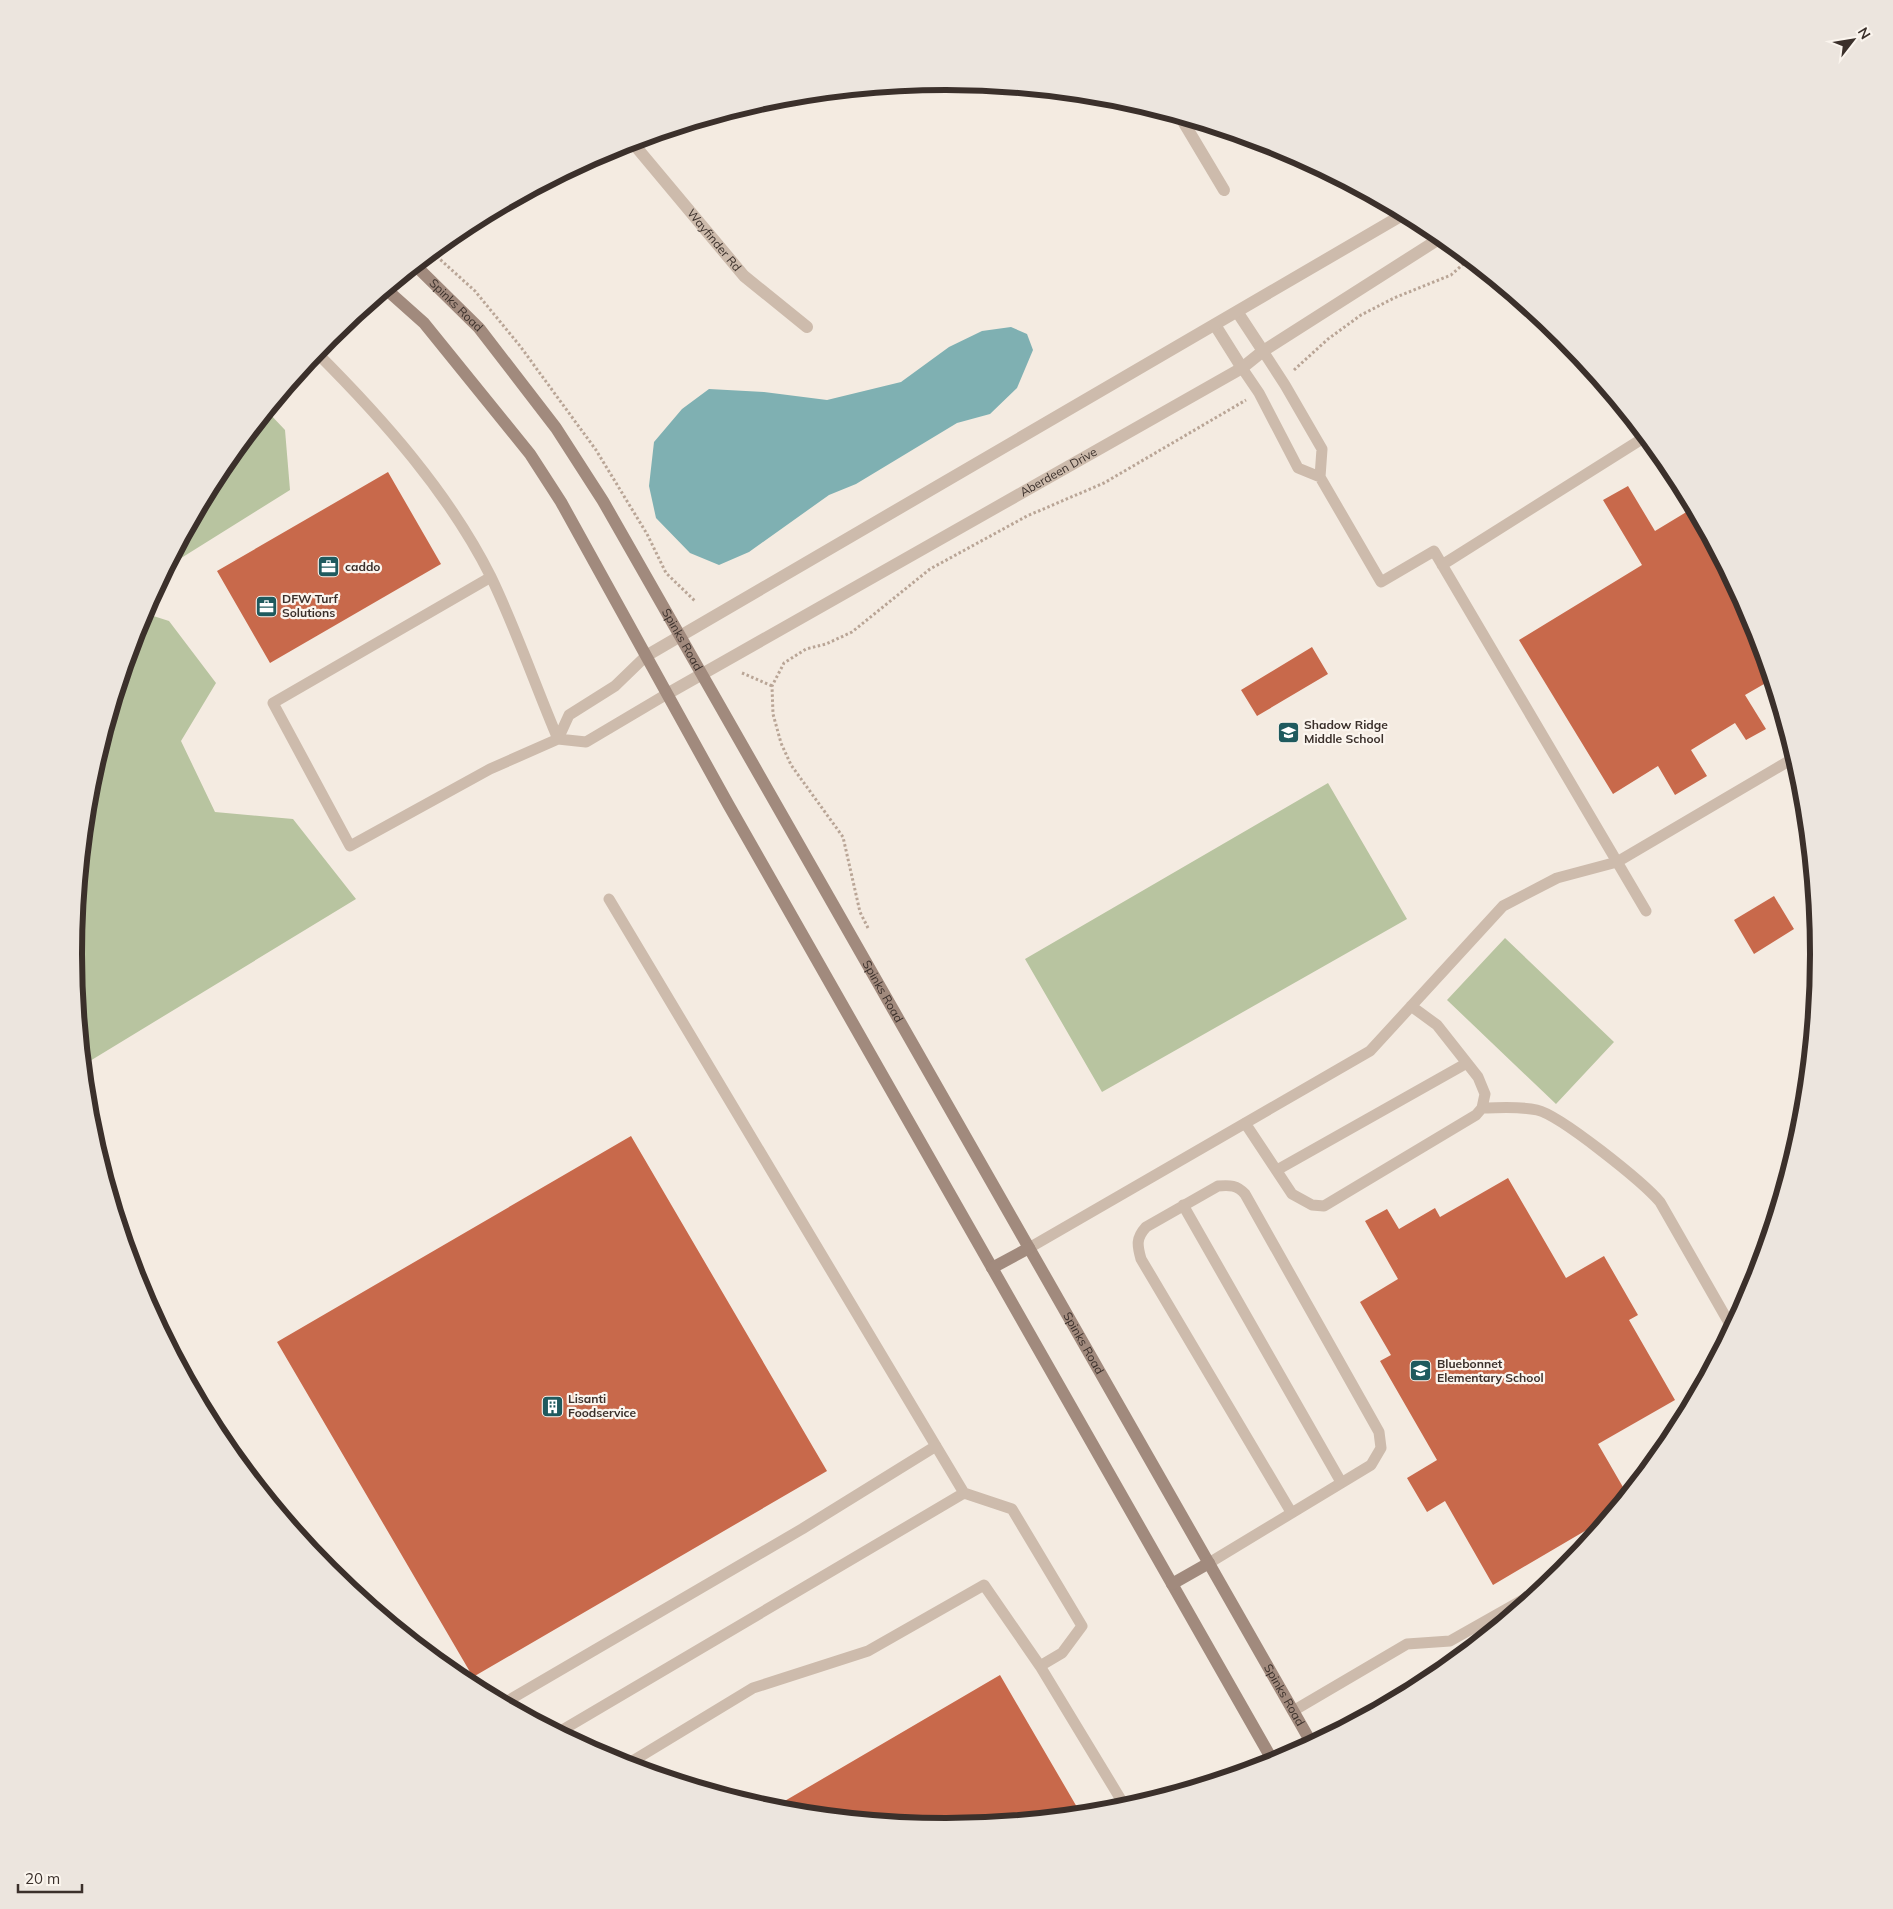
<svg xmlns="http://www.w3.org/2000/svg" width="1893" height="1909" viewBox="0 0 1893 1909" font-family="Mulish,sans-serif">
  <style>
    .green { fill: #b8c4a0 }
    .water { fill: #7fb0b2 }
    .building { fill: #c8694b }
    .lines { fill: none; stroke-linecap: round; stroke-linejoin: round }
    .path { stroke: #b9a596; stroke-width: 3; stroke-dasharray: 2.5 2.5; stroke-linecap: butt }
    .service { stroke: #cdbbac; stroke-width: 11 }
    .minor { stroke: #cdbbac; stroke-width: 12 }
    .secondary { stroke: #a18a7d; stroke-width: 12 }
    .labels { text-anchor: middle; stroke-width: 4.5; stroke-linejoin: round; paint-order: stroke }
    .street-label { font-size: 12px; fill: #3b302b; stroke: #fbf5ee }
    .poi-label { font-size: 12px; font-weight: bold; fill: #3b302b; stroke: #fbf5ee; text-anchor: start }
    .rim { fill: none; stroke: #3b302b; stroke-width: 6 }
  </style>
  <rect width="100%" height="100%" fill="#f4ebe1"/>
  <path class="green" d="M 268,412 L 285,430 L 290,490 L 170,565 L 221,469 Z
    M 144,613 L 169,621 L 216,683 L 181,741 L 215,812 L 293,819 L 356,899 L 85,1064 L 74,955 L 91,784 Z
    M 1328,783 L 1407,919 L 1102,1092 L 1025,959 Z
    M 1505,938 L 1614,1042 L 1556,1104 L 1447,1000 Z"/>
  <path class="water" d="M 1011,327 L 1027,334 L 1033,350 L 1017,388 L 990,414 L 957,423 L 856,484 L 829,495 L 749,552 L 719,565 L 690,553 L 656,518 L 649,486 L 654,442 L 682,409 L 709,389 L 764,392 L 827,400 L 901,382 L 949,347 L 982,331 Z"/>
  <path class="building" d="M 388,472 L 441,564 L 270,663 L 217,571 Z
    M 1628,486 L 1655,531 L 1693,508 L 1753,621 L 1771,680 L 1745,695 L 1766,729 L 1746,740 L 1735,723 L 1691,750 L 1707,776 L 1675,795 L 1658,766 L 1613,794 L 1519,640 L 1642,565 L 1603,500 Z
    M 1312,647 L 1328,674 L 1257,716 L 1241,690 Z
    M 1774,896 L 1794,929 L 1754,954 L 1734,920 Z
    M 631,1136 L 827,1471 L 473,1677 L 277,1342 Z
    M 1508,1178 L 1566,1278 L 1604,1256 L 1638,1315 L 1629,1320 L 1675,1400 L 1598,1444 L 1627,1494 L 1607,1518 L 1493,1585 L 1445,1501 L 1427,1512 L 1407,1478 L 1437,1460 L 1380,1361 L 1391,1355 L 1360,1302 L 1398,1279 L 1365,1221 L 1387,1209 L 1399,1229 L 1435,1208 L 1440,1217 Z
    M 1000,1675 L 1081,1814 L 946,1827 L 771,1809 Z"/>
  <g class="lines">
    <path class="path" d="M 433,253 L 475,291 L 520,346 L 596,450 L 647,534 L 666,573 L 695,601
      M 1294,370 L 1328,339 L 1361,315 L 1394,298 L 1451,275 L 1469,259
      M 742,673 L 772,686
      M 868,928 L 860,912 L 843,837 L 791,765 L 781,743 L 773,714 L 772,686 L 784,663 L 806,649 L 826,644 L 852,632 L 930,569 L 1027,516 L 1104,483 L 1246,400"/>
    <path class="service" d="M 1263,351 L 1285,385 L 1322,449 L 1320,477 L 1381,582 L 1434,551 L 1646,911
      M 317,353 C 383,419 449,493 491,577 C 516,629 535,685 558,739
      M 1242,368 L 1259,393 L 1298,468 L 1320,477
      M 1442,565 L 1645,437
      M 491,577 L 273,703 L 350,846 L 490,769 L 558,739 L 586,742 L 667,694
      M 558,739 L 569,715 L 615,686 L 646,656
      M 1482,1108 C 1500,1108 1519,1106 1537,1110 C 1560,1115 1643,1182 1660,1202 L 1732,1328
      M 1245,1123 L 1292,1194 L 1312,1205 L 1324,1206 L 1476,1115 L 1482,1108 L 1485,1094 L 1478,1077 L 1437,1025 L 1411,1006
      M 1277,1170 L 1467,1063
      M 1183,1205 L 1341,1482
      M 1029,1248 L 1370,1051 L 1503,906 L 1557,878 L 1617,862 L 1794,758
      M 1209,1563 L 1371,1465 L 1381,1448 L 1379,1432 L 1245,1194 C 1237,1185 1230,1185 1218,1186 L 1146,1227 C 1136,1238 1137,1245 1141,1259 L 1291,1512
      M 1040,1666 L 1126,1808
      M 504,1703 L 802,1529 L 936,1446
      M 1293,1711 L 1407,1644 L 1450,1641 L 1544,1588
      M 559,1732 L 964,1493 L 609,899
      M 626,1765 L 753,1688 L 868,1651 L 984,1585 L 1040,1666 L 1062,1653 L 1082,1626 L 1012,1509 L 964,1493"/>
    <g class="minor">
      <path d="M 1181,118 L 1224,190"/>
      <path id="s1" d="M 632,142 L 744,276 L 807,327"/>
      <path d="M 1238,313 L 1263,351"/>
      <path d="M 1215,325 L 1242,368"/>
      <path d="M 646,656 L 1404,214"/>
      <path id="s2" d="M 667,694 L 1242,368 L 1263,351 L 1442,237"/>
    </g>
    <g class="secondary">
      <path id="s3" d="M 416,266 L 479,328 L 556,428 L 603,501 L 1312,1744"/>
      <path d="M 387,290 L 424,323 L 530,454 L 561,502 L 728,804 L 1274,1763"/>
      <path d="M 992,1268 L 1029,1248"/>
      <path d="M 1172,1584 L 1209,1563"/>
    </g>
  </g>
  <defs>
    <symbol id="office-square" viewBox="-11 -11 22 22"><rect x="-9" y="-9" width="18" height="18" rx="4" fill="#1f5a5e" stroke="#fbf5ee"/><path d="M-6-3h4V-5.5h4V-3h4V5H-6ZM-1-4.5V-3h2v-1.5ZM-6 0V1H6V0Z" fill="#fff"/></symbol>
    <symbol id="school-square" viewBox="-11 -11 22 22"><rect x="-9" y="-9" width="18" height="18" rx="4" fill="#1f5a5e" stroke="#fbf5ee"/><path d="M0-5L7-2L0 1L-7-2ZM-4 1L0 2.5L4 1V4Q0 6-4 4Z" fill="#fff"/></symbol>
    <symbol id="building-square" viewBox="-11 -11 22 22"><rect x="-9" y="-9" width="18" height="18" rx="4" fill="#1f5a5e" stroke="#fbf5ee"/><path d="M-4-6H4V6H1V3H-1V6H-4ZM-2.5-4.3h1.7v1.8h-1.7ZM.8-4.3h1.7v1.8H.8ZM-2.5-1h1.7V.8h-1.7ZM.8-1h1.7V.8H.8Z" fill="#fff"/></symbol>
  </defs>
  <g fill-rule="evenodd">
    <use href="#office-square" x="316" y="554" width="25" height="25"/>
    <use href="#office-square" x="254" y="594" width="25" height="25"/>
    <use href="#school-square" x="1276" y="720" width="25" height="25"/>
    <use href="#school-square" x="1408" y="1358" width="25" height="25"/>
    <use href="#building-square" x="540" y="1394" width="25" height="25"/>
  </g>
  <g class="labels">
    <g class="street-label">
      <text dy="4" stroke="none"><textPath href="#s1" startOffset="128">Wayfinder Rd</textPath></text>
      <text dy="4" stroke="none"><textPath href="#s3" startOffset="56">Spinks Road</textPath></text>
      <text dy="4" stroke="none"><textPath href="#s2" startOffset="450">Aberdeen Drive</textPath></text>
      <text dy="4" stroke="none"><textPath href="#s3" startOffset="461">Spinks Road</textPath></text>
      <text dy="4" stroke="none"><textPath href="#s3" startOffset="866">Spinks Road</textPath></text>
      <text dy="4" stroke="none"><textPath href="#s3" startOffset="1271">Spinks Road</textPath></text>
      <text dy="4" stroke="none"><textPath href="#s3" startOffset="1676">Spinks Road</textPath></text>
    </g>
    <g class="poi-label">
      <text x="345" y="571">caddo</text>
      <text x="282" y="603">DFW Turf<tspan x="282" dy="14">Solutions</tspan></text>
      <text x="1304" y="729">Shadow Ridge<tspan x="1304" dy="14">Middle School</tspan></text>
      <text x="1437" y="1368">Bluebonnet<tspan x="1437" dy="14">Elementary School</tspan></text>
      <text x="568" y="1403">Lisanti<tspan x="568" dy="14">Foodservice</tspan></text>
    </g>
  </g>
  <path d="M0 0H1893V1909H0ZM82 954a864 864 0 1 1 1728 0a864 864 0 1 1-1728 0Z" fill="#ece5de" fill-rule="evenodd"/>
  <path class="rim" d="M82 954a864 864 0 1 1 1728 0a864 864 0 1 1-1728 0Z"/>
  <g transform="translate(1853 40) rotate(59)" stroke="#fbf5ee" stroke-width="4" paint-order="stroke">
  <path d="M0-4L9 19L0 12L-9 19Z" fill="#3b302b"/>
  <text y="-8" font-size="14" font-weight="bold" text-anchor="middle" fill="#3b302b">N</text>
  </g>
  <path d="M18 1884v8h64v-8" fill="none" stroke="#3b302b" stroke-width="2.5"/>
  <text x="25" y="1884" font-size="15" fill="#3b302b" stroke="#fbf5ee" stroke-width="4" paint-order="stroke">20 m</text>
</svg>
